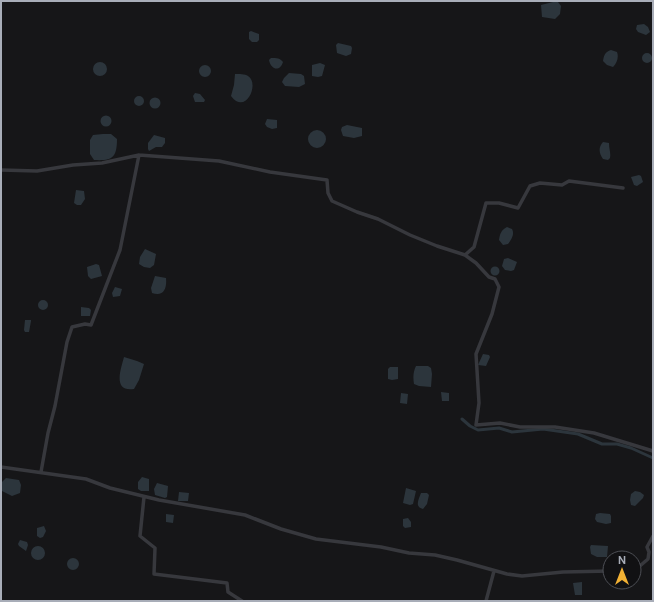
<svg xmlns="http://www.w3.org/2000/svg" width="654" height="602" viewBox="0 0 654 602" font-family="'DM Sans',sans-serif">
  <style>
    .water { fill: #2c353c }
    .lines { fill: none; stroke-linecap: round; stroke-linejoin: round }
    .canal { stroke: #2c353c; stroke-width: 3 }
    .minor { stroke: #37383d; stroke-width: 3.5 }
  </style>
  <rect width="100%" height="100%" fill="#161618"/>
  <path class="water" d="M 553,2 L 558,2 L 561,6 L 560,14 L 555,19 L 542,17 L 541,5 Z
    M 644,24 L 648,27 L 650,32 L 646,35 L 638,32 L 636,29 L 637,25 Z
    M 251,31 L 259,34 L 259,40 L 257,42 L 252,42 L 249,39 L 249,32 Z
    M 338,43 L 351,46 L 352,48 L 351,54 L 346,56 L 337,53 L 336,45 Z
    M 611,50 L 617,52 C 619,57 617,63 613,67 L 607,65 L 603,61 C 604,55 605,52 611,50 Z
    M642 58a5 5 0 1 1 10 0a5 5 0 1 1-10 0Z
    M 271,58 C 277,58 280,58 283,62 C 280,72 271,70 269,60 Z
    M93 69a7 7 0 1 1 14 0a7 7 0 1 1-14 0Z
    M 320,63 L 325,65 L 322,76 L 318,77 L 312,76 L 312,65 Z
    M199 71a6 6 0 1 1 12 0a6 6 0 1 1-12 0Z
    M 289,73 L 301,74 L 304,76 L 305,84 L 299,87 L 285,86 L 282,82 L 284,78 Z
    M 235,74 C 239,74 245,74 248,76 C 260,83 246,116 231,96 L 234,85 Z
    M 195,93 L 200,94 L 205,100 L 204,102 L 195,102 L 193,96 Z
    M134 101a5 5 0 1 1 10 0a5 5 0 1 1-10 0Z
    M149.5 103a5.5 5.5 0 1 1 11 0a5.5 5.5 0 1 1-11 0Z
    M100.5 121a5.5 5.5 0 1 1 11 0a5.5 5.5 0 1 1-11 0Z
    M 267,119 L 277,120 L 277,128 L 272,129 L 267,127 L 265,124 Z
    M 347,125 L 362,128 L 362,136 L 354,138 L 343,136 L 341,130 L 342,127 Z
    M308 139a9 9 0 1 1 18 0a9 9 0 1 1-18 0Z
    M 103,134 L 111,134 L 117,139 C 117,158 112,161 94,160 L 90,154 L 90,140 L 93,135 Z
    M 154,135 L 165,138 L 165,143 L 162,147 L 156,147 L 149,151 L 148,149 L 148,143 Z
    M 603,142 L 609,143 C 609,149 611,153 610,158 L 608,160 L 603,159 C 599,153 598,148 603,142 Z
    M 639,175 L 641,176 L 643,182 L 637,186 L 634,185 L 631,177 Z
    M 76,190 L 84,191 L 85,199 L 81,205 L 77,205 L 74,203 Z
    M 507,227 L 512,229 C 515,234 511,240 508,244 L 503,245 L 499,240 C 500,234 501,230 507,227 Z
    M 145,249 L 156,254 L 154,265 L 150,268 L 144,267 L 139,264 L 140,257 Z
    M 508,258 L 517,262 L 514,270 L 511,271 L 505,270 L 502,266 L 504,259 Z
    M 96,264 L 99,265 L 102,276 L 91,279 L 88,276 L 87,267 Z
    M490.5 271a4.5 4.5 0 1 1 9 0a4.5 4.5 0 1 1-9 0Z
    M 155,276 L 166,278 C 167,288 164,297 152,293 L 151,288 Z
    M 115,287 L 122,289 L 120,296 L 113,297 L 112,293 Z
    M38 305a5 5 0 1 1 10 0a5 5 0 1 1-10 0Z
    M 81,307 L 89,308 L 91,310 L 90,316 L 81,316 Z
    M 25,320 L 31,320 L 31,321 L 29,332 L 25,332 L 24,330 Z
    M 483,354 L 489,355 L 490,357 L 486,366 L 478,365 Z
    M 124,357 L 137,361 L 144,364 L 139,380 L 134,389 C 112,392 121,369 124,357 Z
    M 416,366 L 428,366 L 431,368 L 432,374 L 431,387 L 419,386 L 414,384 C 413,378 413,372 416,366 Z
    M 390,367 L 398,367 L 398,379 L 392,380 L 388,379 L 388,369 Z
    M 441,392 L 449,393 L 449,401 L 442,401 Z
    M 401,393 L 408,394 L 407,404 L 400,403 Z
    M 142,477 L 149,479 L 149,491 L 141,491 L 138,489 L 138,482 Z
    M 6,478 L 19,480 L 21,485 L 20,493 L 12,496 L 2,491 L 2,482 Z
    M 157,483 L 168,486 L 167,497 L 165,498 L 155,495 L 154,489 Z
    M 406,488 L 416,491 L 413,504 L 410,505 L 403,503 Z
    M 635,491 L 640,492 L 644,495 L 643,498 L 635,506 L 631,505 L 630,500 L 631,494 Z
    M 179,492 L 189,493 L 188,501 L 178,501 Z
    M 421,493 L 427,493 L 429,495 L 427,504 L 423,509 C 414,507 419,499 421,493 Z
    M 600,513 L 610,514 L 611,516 L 611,523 L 606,524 L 597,522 L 595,519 L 596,514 Z
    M 166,514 L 174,515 L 173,523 L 166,522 Z
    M 408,518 L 411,522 L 411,527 L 405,528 L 403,526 L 403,519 Z
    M 44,526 L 46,531 L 43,537 L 40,538 L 37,536 L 37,528 Z
    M 20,540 L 27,542 L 28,545 L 26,551 L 19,546 L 18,544 Z
    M 591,545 L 608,546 L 607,557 L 597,557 L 591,554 L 590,547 Z
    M31 553a7 7 0 1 1 14 0a7 7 0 1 1-14 0Z
    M67 564a6 6 0 1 1 12 0a6 6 0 1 1-12 0Z
    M 582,582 L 582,595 L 575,595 L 573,583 Z"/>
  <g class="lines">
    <path class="canal" d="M 462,419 L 470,426 L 478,430 L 499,428 L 512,432 L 543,429 L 578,434 L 602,444 L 617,444 L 631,448 L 653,458"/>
    <path class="minor" d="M 1,170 L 37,171 L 73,165 L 102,163 L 139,155 L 219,161 L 270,172 L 327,180 L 328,193 L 332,201 L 357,212 L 378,219 L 410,235 L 437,246 L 465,255 L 474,247 L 486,203 L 499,203 L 518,208 L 530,186 L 540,183 L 562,185 L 569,181 L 623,188
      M 465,255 L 476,263 L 489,277 L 495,279 L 499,287 L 492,314 L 476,354 L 479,403 L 476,425 L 500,423 L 520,427 L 555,427 L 594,433 L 653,451
      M 1,467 L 86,479 L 110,488 L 159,500 L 245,515 L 281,529 L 316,539 L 381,547 L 409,553 L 435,555 L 457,560 L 507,574 L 522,576 L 563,572 L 610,571
      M 41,472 L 48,433 L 55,406 L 67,342 L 72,327 L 85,324 L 91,325 L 120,250 L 139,155
      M 144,497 L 140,536 L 155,548 L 154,574 L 227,583 L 228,592 L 242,601
      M 634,571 L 648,559 L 649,552 L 647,547 L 653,536
      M 486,601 L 494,571"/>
  </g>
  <rect width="654" height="602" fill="none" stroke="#a8adb8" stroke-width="4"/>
  <g transform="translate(622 570)"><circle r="19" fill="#111113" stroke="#4d4f55"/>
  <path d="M0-3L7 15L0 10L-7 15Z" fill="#f2b134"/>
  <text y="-6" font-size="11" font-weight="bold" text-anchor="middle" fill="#a8adb8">N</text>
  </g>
</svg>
